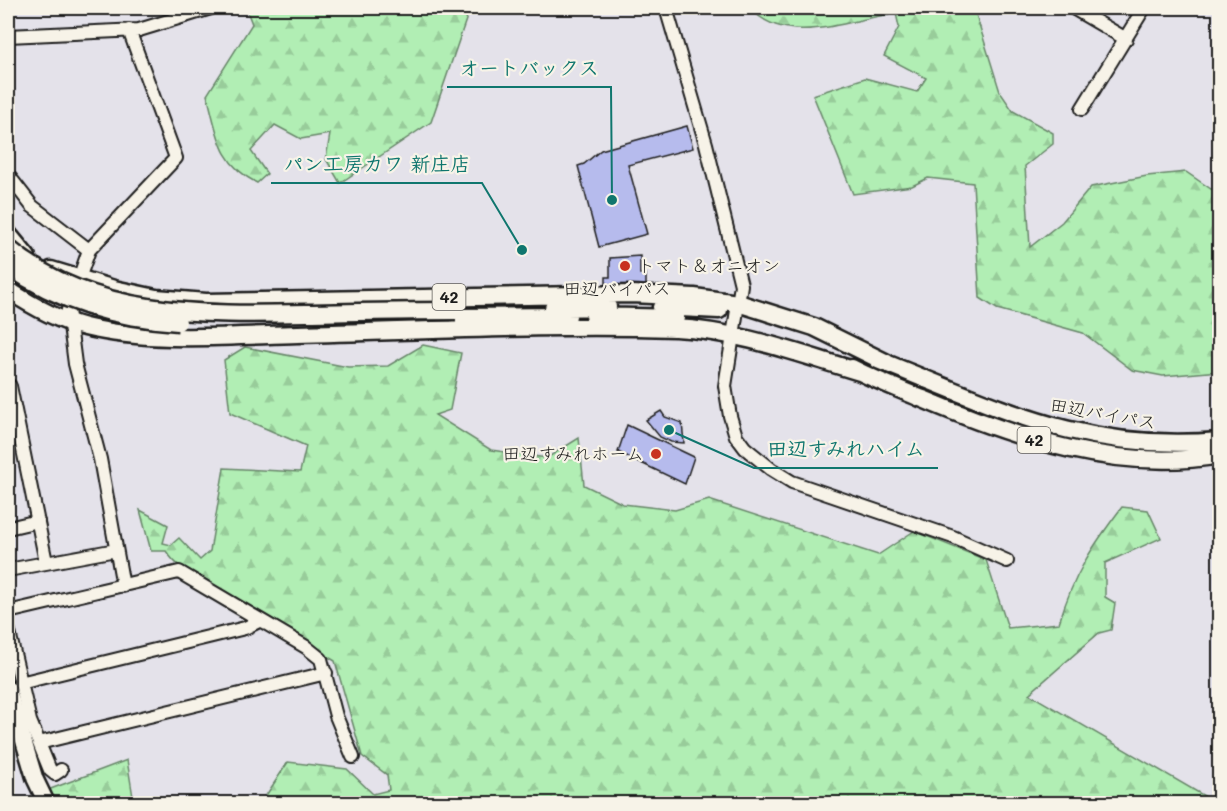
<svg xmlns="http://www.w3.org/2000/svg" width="1227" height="811" viewBox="0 0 1227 811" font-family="Mali,'Klee One',sans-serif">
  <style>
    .forest { fill: url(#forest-firs); stroke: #668568; stroke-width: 1.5 }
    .building { fill: #b6bbed; stroke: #1c1c1c; stroke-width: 1.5 }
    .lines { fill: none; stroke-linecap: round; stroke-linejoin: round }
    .minor-casing { stroke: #1c1c1c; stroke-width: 16 }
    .major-casing { stroke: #1c1c1c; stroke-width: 20 }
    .highway-casing { stroke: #1c1c1c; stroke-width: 21 }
    .minor { stroke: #f7f3e8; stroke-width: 12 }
    .major { stroke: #f7f3e8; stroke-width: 15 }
    .highway { stroke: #f7f3e8; stroke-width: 16 }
    .highway-bridge-casing { stroke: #1c1c1c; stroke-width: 21; stroke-linecap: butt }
    .highway-bridge { stroke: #f7f3e8; stroke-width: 16 }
    .poi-dot { fill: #c8321e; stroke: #f7f3e8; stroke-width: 2 }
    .labels { text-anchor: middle; stroke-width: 4.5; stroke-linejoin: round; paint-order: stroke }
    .shield { fill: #f7f3e8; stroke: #5e5c59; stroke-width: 1.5 }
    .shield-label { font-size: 16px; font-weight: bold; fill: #1c1c1c }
    .poi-label { font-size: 18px; fill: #1c1c1c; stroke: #f7f3e8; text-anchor: start }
    .street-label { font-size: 18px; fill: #1c1c1c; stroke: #f7f3e8 }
    .leader { fill: none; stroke: #0f766e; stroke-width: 2 }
    .callout-dot { fill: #0f766e; stroke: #f7f3e8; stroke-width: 2 }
    .callout-label { font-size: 20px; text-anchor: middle; font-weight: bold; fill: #0f766e; stroke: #f7f3e8; stroke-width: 4.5; stroke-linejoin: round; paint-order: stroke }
  </style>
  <defs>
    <pattern id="forest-firs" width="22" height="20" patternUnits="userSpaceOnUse" patternTransform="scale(1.5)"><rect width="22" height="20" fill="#b1eeb4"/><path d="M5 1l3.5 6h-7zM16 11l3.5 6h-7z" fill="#98cc9a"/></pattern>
  </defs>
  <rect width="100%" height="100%" fill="#e4e2ea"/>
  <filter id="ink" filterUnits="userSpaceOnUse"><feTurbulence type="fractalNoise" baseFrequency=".0167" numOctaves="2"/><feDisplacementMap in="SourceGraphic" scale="12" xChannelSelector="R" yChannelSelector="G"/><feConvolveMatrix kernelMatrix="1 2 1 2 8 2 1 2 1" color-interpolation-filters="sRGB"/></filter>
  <g filter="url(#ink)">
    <path class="forest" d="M 246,8 L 470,8 L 431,122 L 340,183 L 326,159 L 330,134 L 301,139 L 275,125 L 251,151 L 267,174 L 257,183 C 218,163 218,134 207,95 L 252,24 Z
      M 750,8 L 974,8 L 1000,92 L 1013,111 L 1053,133 L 1053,144 L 1025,166 L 1030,247 L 1062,222 L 1091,187 L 1147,176 L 1186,172 L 1211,189 L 1219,190 L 1219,371 L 1163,376 L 1132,370 L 1083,333 L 997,309 L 980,298 L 973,183 L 928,178 L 912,186 L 853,194 L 813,95 L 865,78 L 917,92 L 926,78 L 884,56 L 899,27 L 896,13 C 850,19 787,49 750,8 Z
      M 423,345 L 461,353 L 450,410 L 435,415 L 491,450 L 547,458 L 579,438 L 584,485 L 623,504 L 675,510 L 709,500 L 878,555 L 914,531 L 986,560 L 1008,628 L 1059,623 C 1074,574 1091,548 1122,507 L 1148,510 L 1161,538 L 1105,563 L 1105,597 L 1115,603 L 1111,630 L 1099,633 L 1029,694 L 1218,804 L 261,803 L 288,762 L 347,769 L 373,794 L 389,790 L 387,775 L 362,756 L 335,661 C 292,636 251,610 210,582 C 189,568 182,574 166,551 L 151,551 L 140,510 L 168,525 L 163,543 L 171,545 L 179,538 L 200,560 L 210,551 L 224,468 L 300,472 L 306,446 L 230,413 L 224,360 L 245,347 L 348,367 L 388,366 Z
      M 127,760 L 134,803 L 54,803 L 48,790 Z"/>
    <path class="building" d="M 687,126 L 693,148 L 628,165 L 647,234 L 599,247 L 578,166 L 584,164 L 601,150 Z
      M 640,256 L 640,274 L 646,274 L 646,289 L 606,290 L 606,277 L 610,277 L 610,258 Z
      M 661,411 L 665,417 L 682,423 L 684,443 L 671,442 L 660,437 L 646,420 Z
      M 627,425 L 694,457 L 685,484 L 618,452 Z"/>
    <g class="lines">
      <defs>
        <path id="minor" d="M 666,8 L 706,144 L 741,285 L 725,386 L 730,416 L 736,436 L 745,448 L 771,469 L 792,482 L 953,537 L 1007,561
          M 1073,8 L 1126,39
          M 8,36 L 139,30 L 211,8
          M 1082,109 L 1144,8
          M 8,175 L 32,206 L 89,250
          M 10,386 L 46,562
          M 8,528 L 38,521
          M 8,570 L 116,550
          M 123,586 L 100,459 L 75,364 L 68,310 L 89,250 L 176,158 L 129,30
          M 8,612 L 179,572 L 306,647 L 321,659 L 336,716 L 353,757
          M 8,628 L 30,721 L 50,770 L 55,774 L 61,770
          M 20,683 L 245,628 L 259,621
          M 39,743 L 326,673"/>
        <path id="major" d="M 8,689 L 35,779 L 47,804"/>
        <path id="highway" d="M 8,234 L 27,257
          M 51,270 L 114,289 L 156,298 L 206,302 L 632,294 L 694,297 L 738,303 L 814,327 L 887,363
          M 8,290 C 32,306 57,320 85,327 C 151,343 230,336 298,334 C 423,331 549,324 675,328 C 739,331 799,354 860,372
          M 661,307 L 719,310
          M 553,308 L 608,307
          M 594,316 L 676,318
          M 458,317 L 568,316
          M 878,360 C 1001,408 1082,453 1220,441
          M 852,368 C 875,380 899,389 923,399 C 1015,438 1118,473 1220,455"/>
      </defs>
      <use href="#minor" class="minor-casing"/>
      <use href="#major" class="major-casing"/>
      <use href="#highway" class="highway-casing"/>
      <use href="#minor" class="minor"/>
      <use href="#major" class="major"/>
      <use href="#highway" class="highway"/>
      <defs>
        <path id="highway-bridge" d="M 8,248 C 91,318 206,315 310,313 C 359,312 407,311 456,311
          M 8,266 C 60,302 115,318 178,322"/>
      </defs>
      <use href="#highway-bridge" class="highway-bridge-casing"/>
      <use href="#highway-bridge" class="highway-bridge"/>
    </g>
  </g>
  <g class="poi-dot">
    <circle cx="625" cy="266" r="6"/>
    <circle cx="656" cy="454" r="6"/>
  </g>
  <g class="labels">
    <g class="shield">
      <rect x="432.5" y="284" width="33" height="26" rx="4.5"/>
      <rect x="1017.5" y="427" width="33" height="26" rx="4.5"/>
    </g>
    <g class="shield-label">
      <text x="449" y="303">42</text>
      <text x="1034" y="446">42</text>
    </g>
    <g class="poi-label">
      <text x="637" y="272">トマト＆オニオン</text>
      <text x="644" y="460" text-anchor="end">田辺すみれホーム</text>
    </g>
    <g class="street-label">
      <text x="617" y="295">田辺バイパス</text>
      <text transform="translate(1103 414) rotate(10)" y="6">田辺バイパス</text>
    </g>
  </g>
  <path class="leader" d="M612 200L611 87H447M522 250L482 183H271M669 430L754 468H938"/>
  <g class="callout-dot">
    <circle cx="612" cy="200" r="6"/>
    <circle cx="522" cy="250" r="6"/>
    <circle cx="669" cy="430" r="6"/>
  </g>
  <g class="callout-label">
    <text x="529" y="75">オートバックス</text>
    <text x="377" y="171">パン工房カワ 新庄店</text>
    <text x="846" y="456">田辺すみれハイム</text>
  </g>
  <rect width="1227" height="811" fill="none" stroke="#f7f3e8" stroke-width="30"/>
  <rect x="15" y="15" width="1197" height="781" fill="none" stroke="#1c1c1c" stroke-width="2" filter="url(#ink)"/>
</svg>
